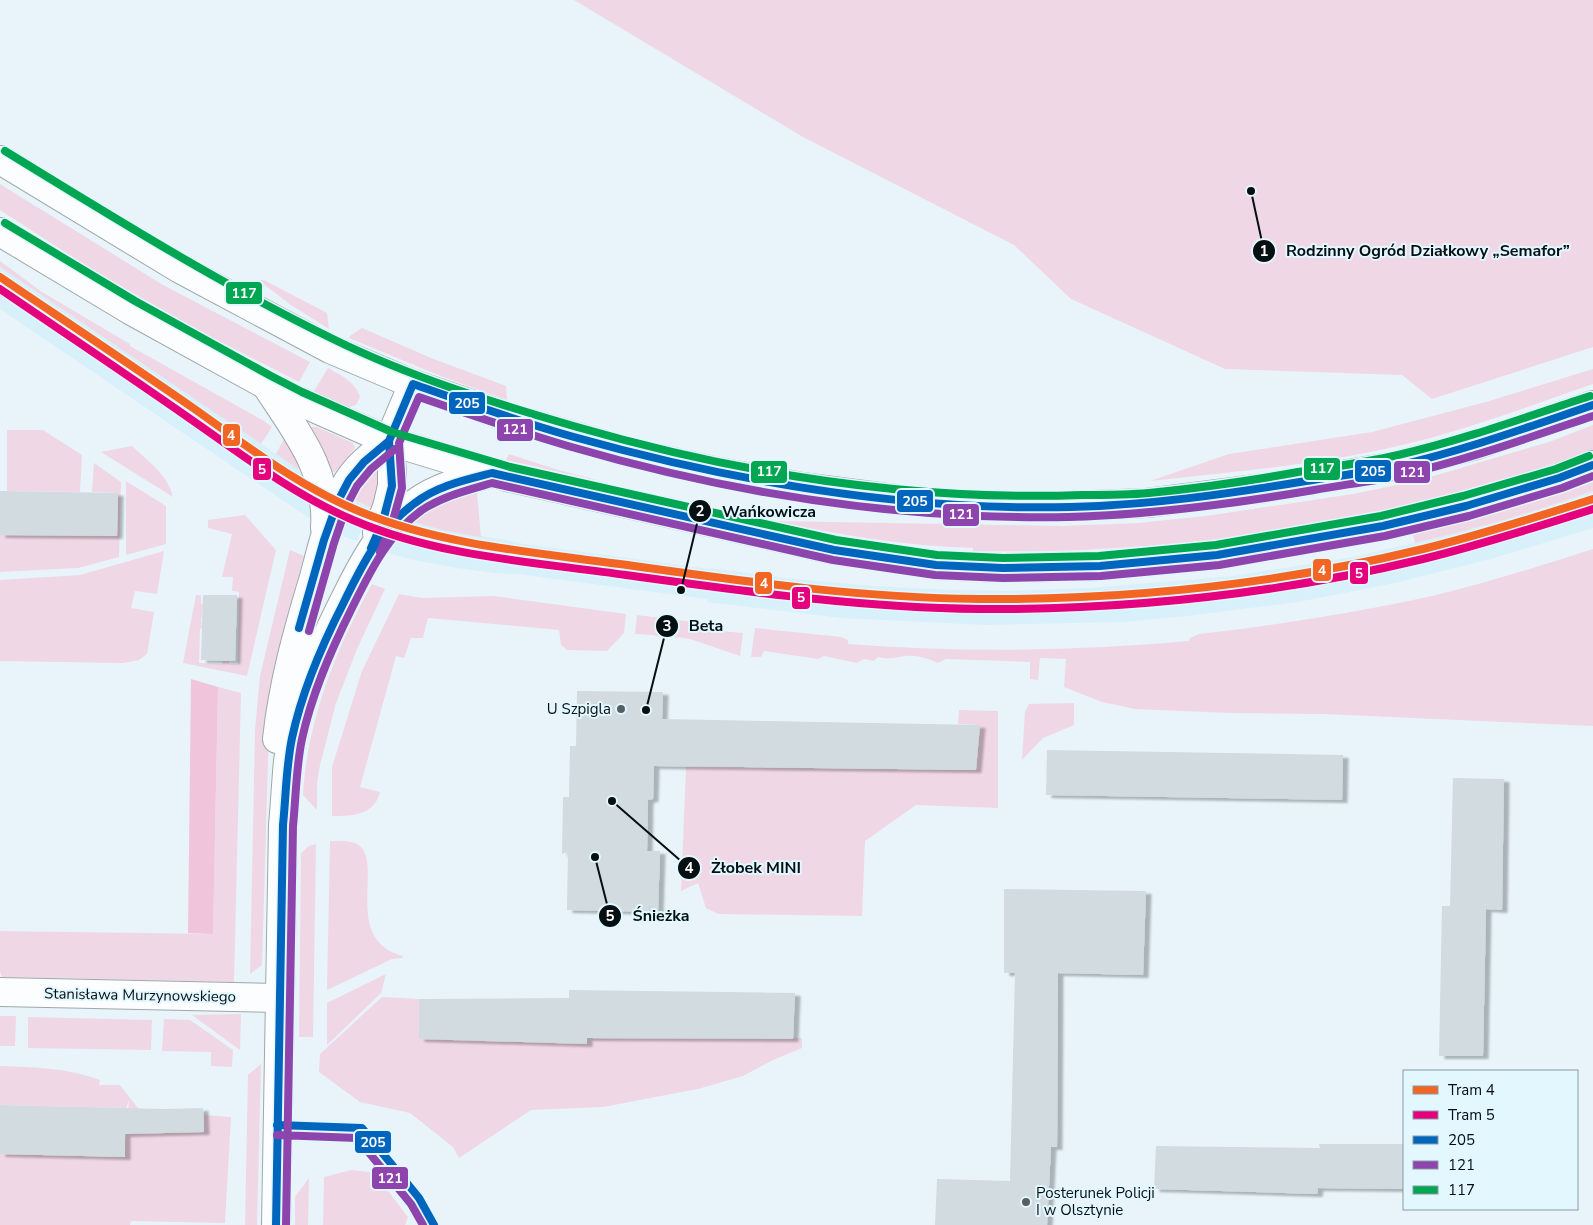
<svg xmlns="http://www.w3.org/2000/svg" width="1593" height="1225" viewBox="0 0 1593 1225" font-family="'Nunito Sans',sans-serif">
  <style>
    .built { fill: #d8f0fa }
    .green { fill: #f0d7e5 }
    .forest { fill: #f0c4da }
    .building { fill: #d1dbe0; filter: url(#shadow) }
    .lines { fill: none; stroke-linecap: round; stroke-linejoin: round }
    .street-casing { stroke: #9ea8ab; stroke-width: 30 }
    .secondary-casing { stroke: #9ea8ab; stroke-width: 30 }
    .street { stroke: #fcfdfe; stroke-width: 28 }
    .secondary { stroke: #fcfdfe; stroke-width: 28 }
    .bus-1-casing { stroke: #e2f7ff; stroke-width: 11 }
    .bus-2-casing { stroke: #e2f7ff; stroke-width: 11 }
    .bus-3-casing { stroke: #e2f7ff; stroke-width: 11 }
    .bus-1 { stroke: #0065bd; stroke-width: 8 }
    .bus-2 { stroke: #8e44ad; stroke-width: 8 }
    .bus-3 { stroke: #00a651; stroke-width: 8 }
    .tram-1-casing { stroke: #e2f7ff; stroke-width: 11 }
    .tram-2-casing { stroke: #e2f7ff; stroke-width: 11 }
    .tram-1 { stroke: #f26522; stroke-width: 8 }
    .tram-2 { stroke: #e5007d; stroke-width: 8 }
    .poi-dot { fill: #555f63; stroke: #e2f7ff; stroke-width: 2 }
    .labels { text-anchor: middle; stroke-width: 4; stroke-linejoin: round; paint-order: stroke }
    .poi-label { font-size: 15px; fill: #060f12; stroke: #e2f7ff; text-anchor: end }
    .street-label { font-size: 15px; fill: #060f12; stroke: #e2f7ff }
    .leader { fill: none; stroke: #060f12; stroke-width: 2 }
    .callout-dot { fill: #060f12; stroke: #e2f7ff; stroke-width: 2 }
    .mark-label { font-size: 15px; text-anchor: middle; font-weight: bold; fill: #fff }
    .callout-label { font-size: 16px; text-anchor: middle; font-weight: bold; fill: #060f12; stroke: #e2f7ff; stroke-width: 4; stroke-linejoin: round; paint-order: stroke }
    .line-badge { stroke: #e2f7ff; stroke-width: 2 }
    .badge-label { font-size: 14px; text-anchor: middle; font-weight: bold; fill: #fff }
  </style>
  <defs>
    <filter id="shadow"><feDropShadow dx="5.5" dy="3" stdDeviation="1" flood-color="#0004"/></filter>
  </defs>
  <rect width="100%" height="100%" fill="#e8f4f9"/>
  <path class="built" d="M 0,267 L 307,475 L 310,485 L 312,520 L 0,309 Z
    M 1593,491 L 1593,528 L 1491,559 L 1395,583 L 1298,602 L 1187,616 L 1122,622 L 987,625 L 842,618 L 707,602 L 707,599 L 518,574 L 495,573 L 457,568 L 419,561 L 388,553 L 411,521 L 442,530 L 501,539 L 524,544 L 710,569 L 711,568 L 795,579 L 874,586 L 952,590 L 1007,591 L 1090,588 L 1233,576 L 1353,557 L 1439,537 L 1540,509 Z
    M 352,499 L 372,508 L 356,541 L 341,535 Z"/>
  <path class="green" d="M 574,0 L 1593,0 L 1593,347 L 1432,399 L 1402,375 L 1225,369 L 1071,299 L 1014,245 L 803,137 Z
    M 0,184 L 163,285 L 310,362 L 299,382 L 209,336 L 94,271 L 0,210 Z
    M 0,261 L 42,292 L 130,344 L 130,346 L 264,421 L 272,427 L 261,444 L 0,267 Z
    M 258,280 L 264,280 L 327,313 L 329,329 L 291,305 Z
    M 362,328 L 431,358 L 506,386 L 507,400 L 443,377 L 349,338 L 351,335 Z
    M 328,368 C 340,375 356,382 360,397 L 356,405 L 346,408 L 313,393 Z
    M 1593,369 L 1593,384 C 1529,406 1465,431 1398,446 C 1317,465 1233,472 1150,481 L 1229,454 L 1372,432 L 1486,402 Z
    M 1593,425 L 1593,450 C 1389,522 1189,555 973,551 L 973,548 C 905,546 840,535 774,521 L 1061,526 L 1138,523 L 1206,516 L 1353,494 L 1420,480 L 1549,442 Z
    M 312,427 L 317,427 L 353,443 L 355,448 L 335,472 L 330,472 L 310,429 Z
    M 7,430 L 43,430 L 82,455 L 80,492 L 7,491 Z
    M 285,437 L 307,475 L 276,454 Z
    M 132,446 C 148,461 168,475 173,497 L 101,452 Z
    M 509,454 L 558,470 L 609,483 L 506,460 Z
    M 94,463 L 121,482 L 119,557 L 78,568 L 0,572 L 0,535 L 117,536 L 118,493 L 92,492 Z
    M 377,466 L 382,474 L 372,508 L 352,499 L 359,487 Z
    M 126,481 L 166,506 L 166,544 L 126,555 Z
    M 1593,482 L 1593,491 C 1535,512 1475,529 1415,543 L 1413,535 L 1502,511 Z
    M 477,493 L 481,537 L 442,530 L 414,522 L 445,501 Z
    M 245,515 L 276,550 L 247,676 L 183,663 L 196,595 L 201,595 L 201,604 L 203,604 L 202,618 L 201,618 L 202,628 L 200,629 L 199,663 L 222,664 L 222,661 L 229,661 L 229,664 L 238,664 L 239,592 L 232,591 L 233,577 L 222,577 L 232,534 L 208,528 L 208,520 Z
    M 1593,549 L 1593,726 L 1324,714 L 1231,713 L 1135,709 L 1102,702 L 1064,687 L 1066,659 L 1040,658 L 1038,680 L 1030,679 L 1030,662 L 946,659 L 938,663 C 929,659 917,655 906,656 C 896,657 889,660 878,657 L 874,661 L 864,659 L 857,663 L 824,656 L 818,659 L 764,651 L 761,657 L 751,657 L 755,628 L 841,637 L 848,640 L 848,644 C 962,653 1076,651 1189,641 L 1190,638 L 1199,634 C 1277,625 1355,613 1432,596 C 1486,583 1540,566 1593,549 Z
    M 290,550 L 304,556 L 286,621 L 275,678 L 269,727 L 262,965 L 250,974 L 255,730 L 260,676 Z
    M 164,551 L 157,594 L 135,591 L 131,608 L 154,612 L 147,654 L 139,660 L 123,663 L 0,661 L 0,580 L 80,575 Z
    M 372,584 L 385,589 L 357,649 L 336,703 L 320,765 L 317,783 L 317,810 L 303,795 C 307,722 336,648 372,584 Z
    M 399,594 L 422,598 L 494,596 L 626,614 L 624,633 L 607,651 L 567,650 L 561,645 L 559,630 L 428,618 L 423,638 L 411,638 L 404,658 L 396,656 L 360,787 L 380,792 C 374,816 351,816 332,816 L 332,767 L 362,671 Z
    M 637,615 L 717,625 L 720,631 L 743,633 L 740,656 L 690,639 L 668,636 L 662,638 L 653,635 L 635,634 Z
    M 218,687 L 241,693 L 234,982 L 2,977 L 0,971 L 0,931 L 213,934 Z
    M 1074,703 L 1074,725 L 1043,738 L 1022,760 L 1025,712 L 1029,704 Z
    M 959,710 L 998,711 L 998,808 L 916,805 L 865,841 L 862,916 L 718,914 L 706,908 L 698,883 L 681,891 L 686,767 L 976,770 L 979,725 L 958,724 Z
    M 330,841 C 338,841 349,840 357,844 C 386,860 340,940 403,956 L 402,958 L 392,959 L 327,990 Z
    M 316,844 L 313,1037 L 299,1037 L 301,853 L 309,846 Z
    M 386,974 L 381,993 L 327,1045 L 327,1003 Z
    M 382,997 L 419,999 L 419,1039 L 802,1038 L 802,1048 L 773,1060 L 743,1076 L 698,1089 L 603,1107 L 531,1110 L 459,1158 L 453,1147 L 410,1113 L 360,1102 L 319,1072 L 320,1054 Z
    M 241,1014 L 240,1050 L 192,1015 Z
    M 0,1016 L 16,1016 L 15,1046 L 0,1046 Z
    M 28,1017 L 152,1020 L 151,1050 L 28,1048 Z
    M 164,1019 L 190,1020 L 233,1050 L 232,1067 L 211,1066 L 211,1052 L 162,1051 Z
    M 261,1064 L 257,1225 L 245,1225 L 248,1075 Z
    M 0,1066 C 34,1067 68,1068 100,1080 L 99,1085 L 120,1085 L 155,1130 L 204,1132 L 204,1115 L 231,1117 L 225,1223 L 131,1221 L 130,1225 L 0,1225 L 0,1154 L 124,1157 L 129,1100 L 126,1108 L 0,1105 Z
    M 351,1170 L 369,1172 L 385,1187 L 408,1217 L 405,1225 L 323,1225 L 324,1177 Z
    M 309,1178 L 308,1225 L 295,1225 L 295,1197 Z"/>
  <path class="forest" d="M 191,679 L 218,687 L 213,934 L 188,933 Z"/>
  <path class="building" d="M 0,491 L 118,493 L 117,536 L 0,535 Z
    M 203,595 L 237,595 L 235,661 L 201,660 Z
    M 577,691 L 663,692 L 662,719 L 980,725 L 976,770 L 654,766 L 653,799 L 648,800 L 647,851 L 660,851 L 658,912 L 567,910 L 568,852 L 562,854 L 563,797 L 569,797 L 570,746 L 576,746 Z
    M 1047,750 L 1343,755 L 1342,800 L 1046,795 Z
    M 1453,778 L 1504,779 L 1502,910 L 1486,909 L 1483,1056 L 1439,1056 L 1442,906 L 1450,906 Z
    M 1004,889 L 1146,891 L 1143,975 L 1058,973 L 1057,1147 L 1051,1147 L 1047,1225 L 935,1225 L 937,1179 L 1010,1181 L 1015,973 L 1004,973 Z
    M 569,990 L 795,993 L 793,1039 L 587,1038 L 587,1044 L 419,1039 L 419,999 L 569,998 Z
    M 0,1105 L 164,1109 L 203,1108 L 204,1132 L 125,1134 L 125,1157 L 0,1154 Z
    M 1319,1144 L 1404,1144 L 1404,1189 L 1318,1188 L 1317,1194 L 1154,1189 L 1156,1146 L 1320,1148 Z"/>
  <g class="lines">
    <defs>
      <path id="street" d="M 266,385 C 295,430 329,470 325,528
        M 377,533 L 387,507 L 392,486 L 392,472 L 389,441 L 413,384
        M 277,739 C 283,683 298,630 314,577 C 323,544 330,510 348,481 C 359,464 375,453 389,441
        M 0,992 L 280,998
        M 276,1225 L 283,825 C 285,804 286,782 288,761 C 296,701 321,646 348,593 C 365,559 383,526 415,503 C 438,486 465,480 492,473"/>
      <path id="secondary" d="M 0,160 L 180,269 L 330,349 L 413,384 L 511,418 L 632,453 L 713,471 L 802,487 L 910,501 L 952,504 L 1036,507 L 1147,503 L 1265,488 L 1396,466 L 1473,446 L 1593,405
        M 0,232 L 130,310 L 266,385 L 298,401 L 389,441 L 507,477 L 834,550 L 936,565 L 1003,568 L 1100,566 L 1217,555 L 1383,526 L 1466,506 L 1559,478 L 1593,465"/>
    </defs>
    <use href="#street" class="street-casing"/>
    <use href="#secondary" class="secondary-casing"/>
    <use href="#street" class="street"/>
    <use href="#secondary" class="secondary"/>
    <defs>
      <path id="bus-1" d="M 371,548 L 383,521 L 392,486 L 389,441 L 413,384 C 467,403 520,422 574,437 C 735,482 904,511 1071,507 C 1150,505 1228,494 1306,481 C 1336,476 1366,473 1396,466 C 1463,451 1528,427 1593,405
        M 299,628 L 324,540 L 338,501 L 349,480 L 364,462 L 389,441
        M 277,1125 L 362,1128 L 419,1198 L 434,1225
        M 276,1225 L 283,825 C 286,796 286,767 292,738 C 302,691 321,647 343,604 C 361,567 380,528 415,503 C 437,486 465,480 492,473 L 834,550 L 936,565 L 1003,568 L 1100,566 L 1217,555 L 1383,526 L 1466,506 L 1559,478 L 1593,465"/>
      <path id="bus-2" d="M 380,552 L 392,524 L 402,488 L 399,443 L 419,397 C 468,414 517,431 568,446 C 729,493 900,520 1068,517 C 1150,515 1232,504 1314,490 C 1341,485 1369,482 1397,476 C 1464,461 1528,438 1593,416
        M 309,631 L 334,543 L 347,505 L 357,486 L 371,469 L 395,449
        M 277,1135 L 357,1138 L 411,1204 L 423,1225
        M 286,1225 L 293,826 C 296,797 296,767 302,739 C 312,693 331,650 352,608 C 370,572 388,534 422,510 C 443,496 468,490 492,483 L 833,560 L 935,575 L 1003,578 L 1101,576 L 1219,565 L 1385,536 L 1469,516 L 1562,488 L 1593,476"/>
      <path id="bus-3" d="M 5,151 C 113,217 220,284 333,339 C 410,377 494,403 577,427 C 740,474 912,501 1082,495 C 1104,495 1127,495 1149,493 C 1199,488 1249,481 1298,472 C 1331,467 1365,463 1398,455 C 1463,440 1526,417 1590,396
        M 5,223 L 135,301 L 271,376 L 302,392 L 392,432 L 510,467 L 836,540 L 937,555 L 1003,558 L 1099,556 L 1216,545 L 1381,516 L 1463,496 L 1556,469 L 1589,456"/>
    </defs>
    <use href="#bus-1" class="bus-1-casing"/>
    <use href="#bus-2" class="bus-2-casing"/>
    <use href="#bus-3" class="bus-3-casing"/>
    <use href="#bus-1" class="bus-1"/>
    <use href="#bus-2" class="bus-2"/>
    <use href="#bus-3" class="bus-3"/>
    <defs>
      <path id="tram-1" d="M 0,277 C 65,321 131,365 196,410 C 248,447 301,488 361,512 C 447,547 543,553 634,566 C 748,582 863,598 979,599 C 1128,600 1278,584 1423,549 C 1480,535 1537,517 1593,499"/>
      <path id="tram-2" d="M 0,289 C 63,332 126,374 189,418 C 241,454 294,495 353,520 C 439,557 535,562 626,575 C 743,591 861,608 979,609 C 1128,610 1277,594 1423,559 C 1480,545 1537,527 1593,509"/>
    </defs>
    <use href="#tram-1" class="tram-1-casing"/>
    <use href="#tram-2" class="tram-2-casing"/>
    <use href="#tram-1" class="tram-1"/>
    <use href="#tram-2" class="tram-2"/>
  </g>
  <g class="poi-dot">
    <circle cx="621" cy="709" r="5"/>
    <circle cx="1026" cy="1202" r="5"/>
  </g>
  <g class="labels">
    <g class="poi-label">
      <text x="611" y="714">U Szpigla</text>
      <text x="1036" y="1198" text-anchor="start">Posterunek Policji<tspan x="1036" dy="17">I w Olsztynie</tspan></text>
    </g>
    <g class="street-label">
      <text transform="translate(140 995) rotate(1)" y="5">Stanisława Murzynowskiego</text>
    </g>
  </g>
  <path class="leader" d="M1251 191L1264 251M681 590L700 511M646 710L667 626M612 801L689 868M595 857L610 916"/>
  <g class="callout-dot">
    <circle cx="1251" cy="191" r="5"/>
    <circle cx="681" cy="590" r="5"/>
    <circle cx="646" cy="710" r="5"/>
    <circle cx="612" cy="801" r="5"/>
    <circle cx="595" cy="857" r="5"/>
    <circle cx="1264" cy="251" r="12"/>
    <circle cx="700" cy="511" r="12"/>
    <circle cx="667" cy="626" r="12"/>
    <circle cx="689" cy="868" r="12"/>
    <circle cx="610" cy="916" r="12"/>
  </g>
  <g class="mark-label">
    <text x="1264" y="256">1</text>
    <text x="700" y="516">2</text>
    <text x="667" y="631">3</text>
    <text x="689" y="873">4</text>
    <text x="610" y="921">5</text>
  </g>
  <g class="callout-label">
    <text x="1428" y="256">Rodzinny Ogród Działkowy „Semafor”</text>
    <text x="769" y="517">Wańkowicza</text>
    <text x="706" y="631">Beta</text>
    <text x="756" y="873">Żłobek MINI</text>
    <text x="661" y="921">Śnieżka</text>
  </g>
  <g class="line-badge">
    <rect x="225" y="281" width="38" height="24" rx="5" fill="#00a651"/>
    <rect x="448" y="391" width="38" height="24" rx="5" fill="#0065bd"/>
    <rect x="496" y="418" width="38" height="24" rx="5" fill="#8e44ad"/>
    <rect x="222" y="423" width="19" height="24" rx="5" fill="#f26522"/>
    <rect x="1303" y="457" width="38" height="24" rx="5" fill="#00a651"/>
    <rect x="252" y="457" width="20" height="24" rx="5" fill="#e5007d"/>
    <rect x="1354" y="459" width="38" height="24" rx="5" fill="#0065bd"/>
    <rect x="750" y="460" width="38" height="24" rx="5" fill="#00a651"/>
    <rect x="1393" y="460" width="38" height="24" rx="5" fill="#8e44ad"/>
    <rect x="896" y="489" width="38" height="24" rx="5" fill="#0065bd"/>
    <rect x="942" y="503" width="38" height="24" rx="5" fill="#8e44ad"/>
    <rect x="1312" y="558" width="20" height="24" rx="5" fill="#f26522"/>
    <rect x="1349" y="561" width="20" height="24" rx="5" fill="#e5007d"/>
    <rect x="754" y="571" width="19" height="24" rx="5" fill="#f26522"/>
    <rect x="791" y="586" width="20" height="24" rx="5" fill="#e5007d"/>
    <rect x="354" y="1130" width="38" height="24" rx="5" fill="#0065bd"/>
    <rect x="371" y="1166" width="38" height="24" rx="5" fill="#8e44ad"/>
  </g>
  <g class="badge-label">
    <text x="244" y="298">117</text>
    <text x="467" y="408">205</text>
    <text x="515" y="434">121</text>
    <text x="231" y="440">4</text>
    <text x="1322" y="473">117</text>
    <text x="262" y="474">5</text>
    <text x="1373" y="476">205</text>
    <text x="769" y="476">117</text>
    <text x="1412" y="477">121</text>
    <text x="915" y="506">205</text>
    <text x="961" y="519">121</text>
    <text x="1322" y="575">4</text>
    <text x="1359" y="578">5</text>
    <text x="764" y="588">4</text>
    <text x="801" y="602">5</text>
    <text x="373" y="1147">205</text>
    <text x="390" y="1183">121</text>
  </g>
  <rect x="1403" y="1070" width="175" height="140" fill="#e2f7ff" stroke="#8a9aa0"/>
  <rect x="1413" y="1086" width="25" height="8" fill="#f26522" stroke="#8a9aa0"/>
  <text x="1448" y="1095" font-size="15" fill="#060f12">Tram 4</text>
  <rect x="1413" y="1111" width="25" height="8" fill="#e5007d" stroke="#8a9aa0"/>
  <text x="1448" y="1120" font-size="15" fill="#060f12">Tram 5</text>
  <rect x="1413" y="1136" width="25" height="8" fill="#0065bd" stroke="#8a9aa0"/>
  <text x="1448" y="1145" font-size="15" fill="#060f12">205</text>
  <rect x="1413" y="1161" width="25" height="8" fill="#8e44ad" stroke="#8a9aa0"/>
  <text x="1448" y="1170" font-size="15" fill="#060f12">121</text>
  <rect x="1413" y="1186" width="25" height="8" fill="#00a651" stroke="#8a9aa0"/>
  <text x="1448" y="1195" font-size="15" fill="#060f12">117</text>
</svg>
